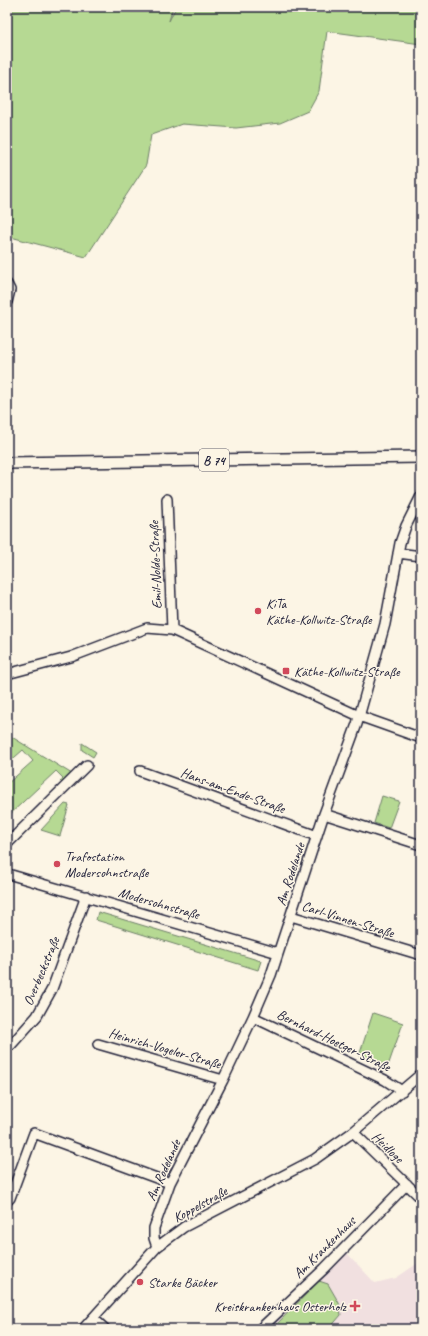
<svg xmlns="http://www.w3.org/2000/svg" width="428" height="1336" viewBox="0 0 428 1336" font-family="Caveat,sans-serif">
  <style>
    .built { fill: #f1e0e0 }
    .green { fill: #b6d993; stroke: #6c7e67 }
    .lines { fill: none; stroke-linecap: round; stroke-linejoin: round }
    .minor-casing { stroke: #22223b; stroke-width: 12 }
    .major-casing { stroke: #22223b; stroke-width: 14 }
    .minor { stroke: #fcf5e5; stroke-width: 9 }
    .major { stroke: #fcf5e5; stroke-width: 11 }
    .poi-dot { fill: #d1495b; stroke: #fcf5e5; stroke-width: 1.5 }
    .labels { text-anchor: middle; stroke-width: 3; stroke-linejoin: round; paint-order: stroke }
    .shield { fill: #fcf5e5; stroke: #63616e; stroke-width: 1 }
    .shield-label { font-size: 13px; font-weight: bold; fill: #22223b }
    .street-label { font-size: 14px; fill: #22223b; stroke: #fcf5e5 }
    .poi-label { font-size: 14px; fill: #22223b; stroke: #fcf5e5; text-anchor: start }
  </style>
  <rect width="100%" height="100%" fill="#fcf5e5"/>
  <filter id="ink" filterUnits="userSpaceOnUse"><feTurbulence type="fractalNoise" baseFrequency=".025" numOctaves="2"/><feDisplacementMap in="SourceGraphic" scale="8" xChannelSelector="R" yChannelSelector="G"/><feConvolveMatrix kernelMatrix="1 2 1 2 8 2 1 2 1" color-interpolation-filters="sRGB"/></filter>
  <g filter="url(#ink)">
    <path class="built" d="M 345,1251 L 375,1283 L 396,1278 L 421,1261 L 421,1329 L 265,1329 Z"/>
    <path class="green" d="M 7,7 L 173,7 L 169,21 L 176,7 L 421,7 L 421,44 L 327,31 L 319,91 L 308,111 L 280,123 L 236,128 L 182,124 L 151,135 L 146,165 L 86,257 L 7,236 Z
      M 7,734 L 72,774 L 63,784 L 60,781 L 63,778 L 56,771 L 7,817 L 7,784 L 33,761 L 23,750 L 7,764 Z
      M 82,743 L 96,752 L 93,757 L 82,750 Z
      M 382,796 L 399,801 L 389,828 L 374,823 Z
      M 65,804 L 69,805 L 60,836 L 41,830 Z
      M 98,912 L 261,961 L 258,970 L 96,920 Z
      M 373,1013 L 403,1023 L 388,1066 L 359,1056 Z
      M 319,1281 L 328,1284 L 339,1303 L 341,1315 L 329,1329 L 272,1329 Z"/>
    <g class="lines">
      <defs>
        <path id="minor" d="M 7,284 L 10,290 L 7,302
          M 167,499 L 172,630
          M 398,553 L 421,556
          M 7,674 L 71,657 L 147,628 L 172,630 L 359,716 L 421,738
          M 140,771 L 317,836
          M 324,814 L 421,845
          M 7,844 L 87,765
          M 8,874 L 278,953
          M 291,916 L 421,955
          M 253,1017 L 385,1080 L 402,1091
          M 98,1044 L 223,1080
          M 7,1047 L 11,1045 L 37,1016 L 52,989 L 86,896
          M 353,1132 L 421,1198
          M 7,1201 L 10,1198 L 34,1133 L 170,1183
          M 157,1247 L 154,1238 L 154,1228 L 170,1183 L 223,1080 L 253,1017 L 271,975 L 324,814 L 357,724 L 385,624 L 400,543 L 406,526 L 421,496
          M 93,1318 L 105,1329
          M 83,1329 L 157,1247 L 184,1227 L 315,1159 L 353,1132 L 421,1074
          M 260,1329 L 324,1269 L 407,1184"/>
        <path id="major" d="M 7,463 L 421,457"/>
      </defs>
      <use href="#minor" class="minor-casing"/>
      <use href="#major" class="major-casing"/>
      <use href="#minor" class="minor"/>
      <use href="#major" class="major"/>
    </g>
  </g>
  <g class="poi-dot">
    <circle cx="258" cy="611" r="4"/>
    <rect x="282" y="667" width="8" height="8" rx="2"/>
    <circle cx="57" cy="864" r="4"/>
    <circle cx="140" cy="1282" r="4"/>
    <path d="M353 1300h4v4h4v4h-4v4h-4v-4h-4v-4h4z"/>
  </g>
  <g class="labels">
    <rect class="shield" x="199" y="449" width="30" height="22" rx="3"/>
    <g class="shield-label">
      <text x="214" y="465">B 74</text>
    </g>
    <g class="street-label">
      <text transform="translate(155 565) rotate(-92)" y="5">Emil-Nolde-Straße</text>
      <text transform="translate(233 790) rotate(20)" y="5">Hans-am-Ende-Straße</text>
      <text transform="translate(290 874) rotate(-72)" y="5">Am Rodelande</text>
      <text transform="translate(159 903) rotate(16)" y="5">Modersohnstraße</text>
      <text transform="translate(348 919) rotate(17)" y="5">Carl-Vinnen-Straße</text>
      <text transform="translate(41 971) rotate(-67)" y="5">Overbeckstraße</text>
      <text transform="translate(334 1040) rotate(26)" y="5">Bernhard-Hoetger-Straße</text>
      <text transform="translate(165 1048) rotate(16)" y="5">Heinrich-Vogeler-Straße</text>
      <text transform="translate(388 1147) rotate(44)" y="5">Heidloge</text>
      <text transform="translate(163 1170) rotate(-66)" y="5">Am Rodelande</text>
      <text transform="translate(200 1204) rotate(-29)" y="5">Koppelstraße</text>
      <text transform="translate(324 1247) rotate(-45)" y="5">Am Krankenhaus</text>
    </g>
    <g class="poi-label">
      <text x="266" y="608">KiTa<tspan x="266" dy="16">Käthe-Kollwitz-Straße</tspan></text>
      <text x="294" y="676">Käthe-Kollwitz-Straße</text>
      <text x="65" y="861">Trafostation<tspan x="65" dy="16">Modersohnstraße</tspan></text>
      <text x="148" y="1287">Starke Bäcker</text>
      <text x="346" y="1311" text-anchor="end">Kreiskrankenhaus Osterholz</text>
    </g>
  </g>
  <rect width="428" height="1336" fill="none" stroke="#fcf5e5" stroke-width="24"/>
  <rect x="12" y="12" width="404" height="1312" fill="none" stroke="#22223b" stroke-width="1.5" filter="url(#ink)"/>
</svg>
